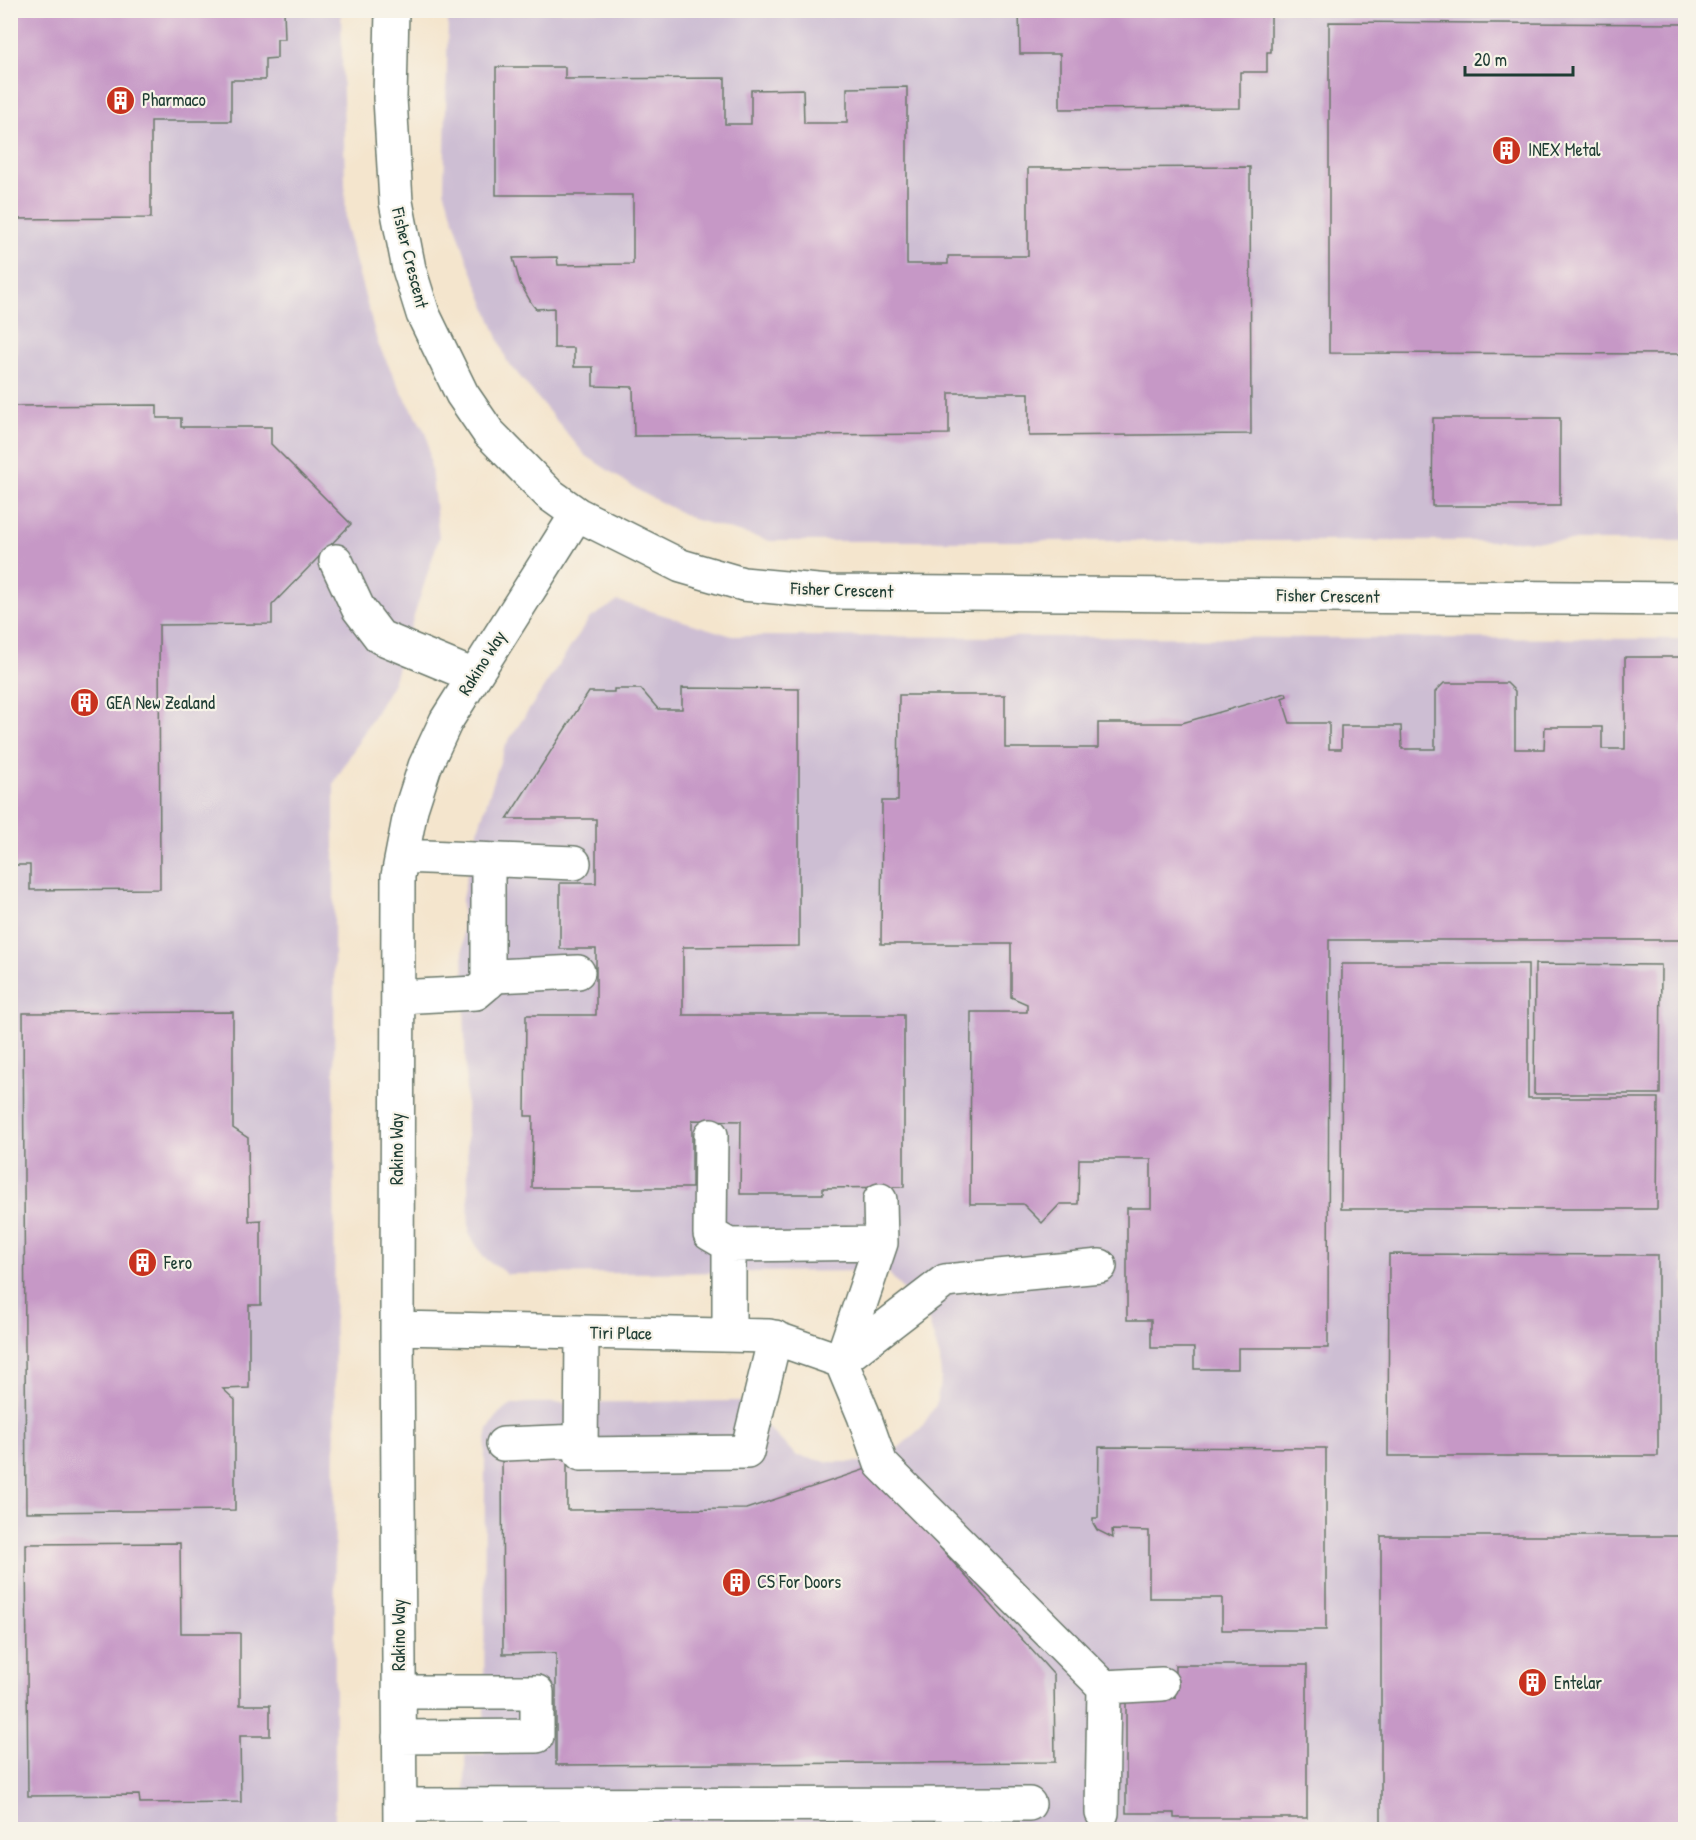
<svg xmlns="http://www.w3.org/2000/svg" width="1696" height="1840" viewBox="0 0 1696 1840" font-family="'Patrick Hand',sans-serif">
  <style>
    .industrial { fill: #cdbed3 }
    .building { fill: #c698c6 }
    .lines { fill: none; stroke-linecap: round; stroke-linejoin: round }
    .minor-casing { stroke: #6a786a; stroke-width: 36 }
    .minor { stroke: #fff; stroke-width: 33 }
    .labels { text-anchor: middle; stroke-width: 4.5; stroke-linejoin: round; paint-order: stroke }
    .poi-label { font-size: 18px; fill: #1f3d34; stroke: #f7f3e8; text-anchor: start }
    .street-label { font-size: 18px; fill: #1f3d34; stroke: #f7f3e8 }
  </style>
  <rect width="100%" height="100%" fill="#f7f3e8"/>
  <filter id="ink" filterUnits="userSpaceOnUse"><feTurbulence type="fractalNoise" baseFrequency=".0167" numOctaves="2"/><feDisplacementMap in="SourceGraphic" scale="12" xChannelSelector="R" yChannelSelector="G"/><feConvolveMatrix kernelMatrix="1 2 1 2 8 2 1 2 1" color-interpolation-filters="sRGB"/></filter>
  <filter id="wash" filterUnits="userSpaceOnUse"><feTurbulence type="fractalNoise" baseFrequency=".008" numOctaves="4" result="noise"/><feDisplacementMap in="SourceGraphic" scale="24" xChannelSelector="R" yChannelSelector="G"/><feGaussianBlur stdDeviation="1.35" result="paint"/><feColorMatrix in="noise" values="0 0 0 0 0 0 0 0 0 0 0 0 0 0 0 0 0 1.4 0 .05"/><feComposite in="paint" operator="in"/></filter>
  <g filter="url(#wash)">
    <rect width="100%" height="100%" fill="#f4e5cd"/>
    <path class="industrial" d="M 11,11 L 341,11 L 346,227 L 378,344 L 400,389 L 427,435 L 439,537 L 393,683 L 334,783 L 335,1829 L 11,1829 L 10,354 L 16,353 L 14,220 L 10,219 Z
      M 459,11 L 1685,11 L 1685,541 L 770,541 L 693,519 L 641,492 L 585,455 L 507,361 L 467,259 L 444,190 L 448,20 Z
      M 618,601 L 732,636 L 1685,639 L 1685,1829 L 466,1829 L 465,1755 L 484,1755 L 485,1446 L 488,1430 L 499,1413 L 512,1405 L 526,1403 L 740,1401 L 797,1456 L 829,1462 L 862,1462 L 895,1451 L 921,1428 L 936,1405 L 941,1378 L 940,1359 L 928,1319 L 887,1271 L 507,1274 L 483,1257 L 469,1233 L 462,899 L 474,842 L 505,746 L 589,619 Z"/>
    <g id="blocks">
      <path class="building" d="M 10,10 L 284,10 L 285,39 L 277,39 L 277,58 L 265,59 L 265,80 L 231,80 L 231,121 L 151,121 L 151,218 L 10,219 Z
        M 1019,10 L 1271,10 L 1271,52 L 1267,52 L 1267,72 L 1240,72 L 1240,108 L 1060,109 L 1060,54 L 1020,54 Z
        M 1329,22 L 1686,24 L 1686,354 L 1329,353 Z
        M 496,67 L 565,67 L 565,79 L 725,78 L 725,124 L 751,124 L 751,90 L 803,89 L 804,123 L 847,123 L 847,88 L 907,87 L 907,264 L 948,264 L 948,256 L 1028,256 L 1028,168 L 1250,167 L 1251,434 L 1029,436 L 1029,393 L 949,393 L 949,434 L 634,436 L 633,387 L 593,386 L 593,367 L 574,367 L 574,348 L 554,348 L 554,308 L 536,309 L 532,304 L 520,283 L 513,258 L 557,257 L 558,265 L 633,264 L 633,195 L 496,195 Z
        M 157,405 L 157,418 L 181,418 L 181,427 L 271,427 L 271,444 L 351,524 L 272,605 L 272,624 L 159,625 L 160,889 L 30,890 L 30,865 L 11,865 L 10,406 Z
        M 1433,418 L 1560,418 L 1560,506 L 1432,506 Z
        M 1625,657 L 1686,657 L 1686,722 L 1683,722 L 1683,749 L 1686,749 L 1686,940 L 1329,940 L 1328,1348 L 1238,1348 L 1238,1369 L 1194,1369 L 1194,1348 L 1151,1348 L 1151,1320 L 1127,1320 L 1127,1208 L 1151,1208 L 1151,1159 L 1079,1159 L 1078,1204 L 1060,1204 L 1042,1223 L 1023,1204 L 970,1204 L 971,1012 L 1027,1012 L 1027,1004 L 1011,997 L 1011,944 L 881,944 L 882,801 L 898,801 L 899,695 L 1005,695 L 1005,748 L 1098,748 L 1098,723 L 1182,723 L 1286,693 L 1287,696 L 1282,698 L 1290,723 L 1329,723 L 1329,749 L 1341,749 L 1341,726 L 1401,726 L 1402,749 L 1435,749 L 1435,692 L 1444,683 L 1507,683 L 1515,691 L 1515,749 L 1544,749 L 1545,727 L 1602,727 L 1602,749 L 1625,749 Z
        M 682,688 L 799,689 L 799,946 L 683,947 L 683,1015 L 904,1015 L 904,1187 L 823,1188 L 823,1194 L 740,1194 L 741,1121 L 692,1120 L 692,1188 L 532,1188 L 533,1116 L 525,1116 L 526,1015 L 596,1015 L 596,949 L 560,949 L 560,883 L 596,883 L 596,819 L 507,819 L 589,692 L 614,692 L 614,689 L 641,689 L 658,709 L 682,709 Z
        M 1342,964 L 1528,964 L 1528,1098 L 1658,1098 L 1657,1209 L 1341,1209 Z
        M 1535,964 L 1661,965 L 1660,1094 L 1534,1094 Z
        M 233,1012 L 233,1128 L 248,1138 L 249,1221 L 261,1220 L 261,1305 L 249,1305 L 249,1388 L 223,1389 L 235,1400 L 235,1510 L 26,1512 L 23,1013 Z
        M 1389,1254 L 1658,1255 L 1658,1456 L 1388,1456 Z
        M 1099,1447 L 1326,1448 L 1326,1630 L 1222,1630 L 1222,1598 L 1149,1598 L 1149,1531 L 1112,1530 L 1113,1538 L 1097,1530 L 1093,1523 L 1093,1518 L 1098,1518 Z
        M 567,1454 L 567,1510 L 746,1509 L 869,1468 L 1054,1675 L 1055,1762 L 556,1765 L 556,1653 L 503,1654 L 502,1455 Z
        M 1381,1536 L 1686,1536 L 1686,1830 L 1381,1830 Z
        M 180,1543 L 181,1633 L 240,1633 L 240,1705 L 270,1705 L 270,1736 L 240,1736 L 241,1802 L 140,1803 L 139,1795 L 28,1796 L 26,1544 Z
        M 1175,1665 L 1307,1665 L 1307,1818 L 1174,1818 L 1174,1813 L 1126,1813 L 1126,1698 L 1175,1698 Z"/>
    </g>
  </g>
  <g filter="url(#ink)">
    <use href="#blocks" fill-opacity="0" stroke="#6a786a" stroke-width="1.5"/>
    <g class="lines">
      <defs>
        <path id="minor" d="M 392,10 L 390,98 L 396,202 L 409,269 L 423,314 L 462,394 L 488,432 L 549,494 L 577,514 L 681,566 L 743,584 L 828,592 L 1686,599
          M 336,561 L 358,608 L 380,637 L 474,676
          M 402,856 L 574,863
          M 488,983 L 488,860
          M 398,997 L 476,993 L 496,976 L 578,972
          M 711,1135 L 710,1234 L 729,1245 L 729,1335
          M 880,1200 L 881,1243 L 841,1361 L 945,1281 L 1100,1266
          M 729,1245 L 881,1243
          M 397,1328 L 769,1336 L 841,1361 L 864,1416 L 881,1464 L 1104,1687 L 1102,1813
          M 582,1332 L 581,1454 L 747,1452 L 775,1337
          M 503,1444 L 581,1441
          M 1104,1687 L 1162,1684
          M 399,1737 L 537,1736 L 537,1692 L 400,1692
          M 400,1805 L 1029,1804
          M 400,1830 L 397,1328 L 398,876 L 411,809 L 425,766 L 446,721 L 577,514"/>
      </defs>
      <use href="#minor" class="minor-casing"/>
      <use href="#minor" class="minor"/>
    </g>
  </g>
  <defs>
    <symbol id="building-disc" viewBox="-11 -11 22 22"><circle r="9.5" fill="#c8321e" stroke="#f7f3e8"/><path d="M-4-6H4V6H1V3H-1V6H-4ZM-2.5-4.3h1.7v1.8h-1.7ZM.8-4.3h1.7v1.8H.8ZM-2.5-1h1.7V.8h-1.7ZM.8-1h1.7V.8H.8Z" fill="#fff"/></symbol>
  </defs>
  <g fill-rule="evenodd">
    <use href="#building-disc" x="104" y="84" width="33" height="33"/>
    <use href="#building-disc" x="1490" y="134" width="33" height="33"/>
    <use href="#building-disc" x="68" y="686" width="33" height="33"/>
    <use href="#building-disc" x="126" y="1246" width="33" height="33"/>
    <use href="#building-disc" x="720" y="1566" width="33" height="33"/>
    <use href="#building-disc" x="1516" y="1666" width="33" height="33"/>
  </g>
  <g class="labels">
    <g class="poi-label">
      <text x="142" y="106">Pharmaco</text>
      <text x="1528" y="156">INEX Metal</text>
      <text x="106" y="709">GEA New Zealand</text>
      <text x="164" y="1269">Fero</text>
      <text x="757" y="1588">CS For Doors</text>
      <text x="1554" y="1689">Entelar</text>
    </g>
    <g class="street-label">
      <text transform="translate(410 258) rotate(76)" y="6">Fisher Crescent</text>
      <text transform="translate(842 590) rotate(2)" y="6">Fisher Crescent</text>
      <text transform="translate(1328 596) rotate(1)" y="6">Fisher Crescent</text>
      <text transform="translate(482 663) rotate(-58)" y="6">Rakino Way</text>
      <text transform="translate(397 1149) rotate(-90)" y="6">Rakino Way</text>
      <text transform="translate(621 1333) rotate(1)" y="6">Tiri Place</text>
      <text transform="translate(399 1635) rotate(-90)" y="6">Rakino Way</text>
    </g>
  </g>
  <rect width="1696" height="1840" fill="none" stroke="#f7f3e8" stroke-width="36"/>
  <path d="M1465 66v9h108v-9" fill="none" stroke="#1f3d34" stroke-width="3"/>
  <text x="1474" y="66" font-size="18" fill="#1f3d34" stroke="#f7f3e8" stroke-width="4.5" paint-order="stroke">20 m</text>
</svg>
